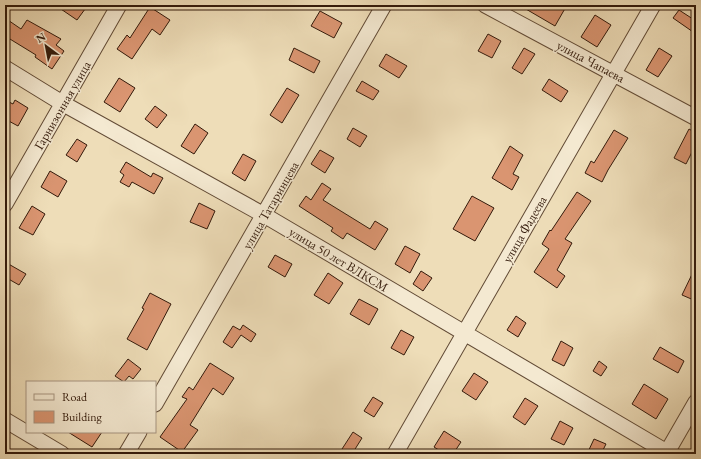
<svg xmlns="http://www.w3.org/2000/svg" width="701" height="459" viewBox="0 0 701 459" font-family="'EB Garamond',serif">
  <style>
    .building { fill: #da9571; stroke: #331a0b }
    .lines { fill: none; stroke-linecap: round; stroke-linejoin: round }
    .minor-casing { stroke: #624b36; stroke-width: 17 }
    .minor { stroke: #f4e9d1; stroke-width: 15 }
    .labels { text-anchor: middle; stroke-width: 3; stroke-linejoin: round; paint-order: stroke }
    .street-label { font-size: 13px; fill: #331a0b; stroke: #f4e9d1 }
  </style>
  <rect width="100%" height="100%" fill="#eeddb8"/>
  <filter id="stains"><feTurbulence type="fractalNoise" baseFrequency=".005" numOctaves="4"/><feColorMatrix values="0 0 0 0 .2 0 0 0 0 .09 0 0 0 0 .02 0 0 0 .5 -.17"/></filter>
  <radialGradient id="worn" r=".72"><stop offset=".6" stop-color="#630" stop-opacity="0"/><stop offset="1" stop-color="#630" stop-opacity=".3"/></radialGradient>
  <path class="building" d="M 55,5 L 88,5 L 77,20 Z
    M 519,5 L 567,5 L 555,26 Z
    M 150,7 L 170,20 L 160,35 L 152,29 L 132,59 L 117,49 L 127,35 L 130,38 Z
    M 679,10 L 696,21 L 696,34 L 673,18 Z
    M 320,11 L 342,23 L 334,38 L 311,26 Z
    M 595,15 L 611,25 L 597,47 L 581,37 Z
    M 5,18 L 21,29 L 27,20 L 61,39 L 56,45 L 64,51 L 52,69 L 35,57 L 36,55 L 5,36 Z
    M 488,34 L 501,41 L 492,58 L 478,51 Z
    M 294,48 L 320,61 L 314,73 L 289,60 Z
    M 524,48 L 535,54 L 522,74 L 512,68 Z
    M 659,48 L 672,56 L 658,77 L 646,70 Z
    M 386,54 L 407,66 L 399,78 L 379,66 Z
    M 119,78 L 135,88 L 120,112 L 104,102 Z
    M 549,79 L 568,91 L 561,102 L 542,90 Z
    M 362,81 L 379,91 L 373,100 L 356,91 Z
    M 287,88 L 299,95 L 282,123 L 270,115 Z
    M 5,100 L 13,104 L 15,100 L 28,108 L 18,126 L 5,119 Z
    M 155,106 L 167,115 L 157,128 L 145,119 Z
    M 195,124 L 208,133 L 194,154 L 181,146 Z
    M 353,128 L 367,136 L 360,147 L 347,139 Z
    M 689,129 L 696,133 L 696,144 L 686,164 L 674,158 Z
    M 614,130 L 628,138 L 608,170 L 602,182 L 585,173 L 591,161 L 594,163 Z
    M 77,139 L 87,145 L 77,162 L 66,155 Z
    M 510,146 L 523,155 L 513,174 L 519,177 L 512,190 L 492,178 Z
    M 320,150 L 334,158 L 325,173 L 311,164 Z
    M 243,154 L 256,161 L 245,181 L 232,173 Z
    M 126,162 L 151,177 L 153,173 L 163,178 L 154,194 L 132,182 L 129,187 L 120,182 L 124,175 L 120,172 Z
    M 50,171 L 67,181 L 58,197 L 41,187 Z
    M 322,183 L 331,189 L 323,200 L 370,229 L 375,221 L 388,229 L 375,250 L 347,233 L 343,239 L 331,231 L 333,228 L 299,206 L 306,196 L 311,200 Z
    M 577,192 L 591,201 L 565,239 L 572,243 L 557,270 L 565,276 L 557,288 L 534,272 L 549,249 L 542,244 L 550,230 L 551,231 Z
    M 472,196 L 494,208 L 475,241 L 453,229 Z
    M 199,203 L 215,211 L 207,229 L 190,222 Z
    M 32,206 L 45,214 L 33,235 L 19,228 Z
    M 405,246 L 420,254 L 410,273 L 395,264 Z
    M 275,255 L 292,264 L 285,277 L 268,267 Z
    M 5,262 L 26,274 L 19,285 L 5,277 Z
    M 696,266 L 696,301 L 682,295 Z
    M 421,271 L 432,278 L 423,291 L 413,284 Z
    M 328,273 L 343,283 L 329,304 L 314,295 Z
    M 150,293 L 171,304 L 147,350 L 127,339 L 144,309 L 142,308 Z
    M 359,299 L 378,309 L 369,325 L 350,314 Z
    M 516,316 L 526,323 L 518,337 L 507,330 Z
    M 243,325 L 256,334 L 251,342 L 241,335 L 232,348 L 223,342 L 233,326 L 240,330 Z
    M 401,330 L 414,337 L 404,355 L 391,348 Z
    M 561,341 L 573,348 L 564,366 L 552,360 Z
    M 660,347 L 684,361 L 678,373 L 653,359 Z
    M 128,359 L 141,369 L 133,379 L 129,376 L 124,382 L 115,376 Z
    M 599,361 L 607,367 L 601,376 L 593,371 Z
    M 210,363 L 234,378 L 223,395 L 213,388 L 190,425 L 198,430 L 182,452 L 160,437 L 187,399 L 182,397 L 189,387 L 193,390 Z
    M 474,373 L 488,382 L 476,400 L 462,391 Z
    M 644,384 L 668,399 L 656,419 L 632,404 Z
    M 373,397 L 383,403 L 374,417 L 364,411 Z
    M 525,398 L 538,406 L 525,425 L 513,417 Z
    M 560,421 L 573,428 L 564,445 L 551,439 Z
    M 444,431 L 461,442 L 453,454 L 445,454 L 434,447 Z
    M 68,432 L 102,432 L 92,447 Z
    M 353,432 L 362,438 L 352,454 L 350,454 L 342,449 Z
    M 594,439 L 606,444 L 601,454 L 587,454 Z"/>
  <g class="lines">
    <defs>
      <path id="minor" d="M 485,5 L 696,118
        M 5,68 L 62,103 L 264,215 L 670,454
        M 5,204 L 119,5
        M 155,404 L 384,5
        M 5,420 L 62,454
        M 126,454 L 139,432
        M 395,454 L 653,5
        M 666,454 L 696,402"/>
    </defs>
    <use href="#minor" class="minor-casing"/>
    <use href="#minor" class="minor"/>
  </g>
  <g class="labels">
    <g class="street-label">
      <text transform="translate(591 61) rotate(28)" y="5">улица Чапаева</text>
      <text transform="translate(62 105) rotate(-60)" y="5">Гарнизонная улица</text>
      <text transform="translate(270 205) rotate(-60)" y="5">улица Татаринцева</text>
      <text transform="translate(524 229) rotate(-60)" y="5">улица Фадеева</text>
      <text transform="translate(339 259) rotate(31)" y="5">улица 50 лет ВЛКСМ</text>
    </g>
  </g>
  <rect width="701" height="459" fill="none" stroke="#eeddb8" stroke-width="20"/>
  <rect x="6" y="6" width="689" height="447" fill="none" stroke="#331a0b" stroke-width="2"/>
  <rect x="10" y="10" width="681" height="439" fill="none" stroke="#331a0b"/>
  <rect x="26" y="381" width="130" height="52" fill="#f4e9d1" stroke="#a79682"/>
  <rect x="34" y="394" width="20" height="6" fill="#f4e9d1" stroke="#a79682"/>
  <text x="62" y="401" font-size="12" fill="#331a0b">Road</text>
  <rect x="34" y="411" width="20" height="12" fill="#da9571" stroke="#a79682"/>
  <text x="62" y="421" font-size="12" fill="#331a0b">Building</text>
  <g transform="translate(46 46) rotate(328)" stroke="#f4e9d1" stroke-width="3" paint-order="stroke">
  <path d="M0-3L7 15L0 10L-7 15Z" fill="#331a0b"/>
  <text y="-6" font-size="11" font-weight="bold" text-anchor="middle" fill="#331a0b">N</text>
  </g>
  <rect width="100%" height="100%" filter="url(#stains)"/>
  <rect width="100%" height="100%" fill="url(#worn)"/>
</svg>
